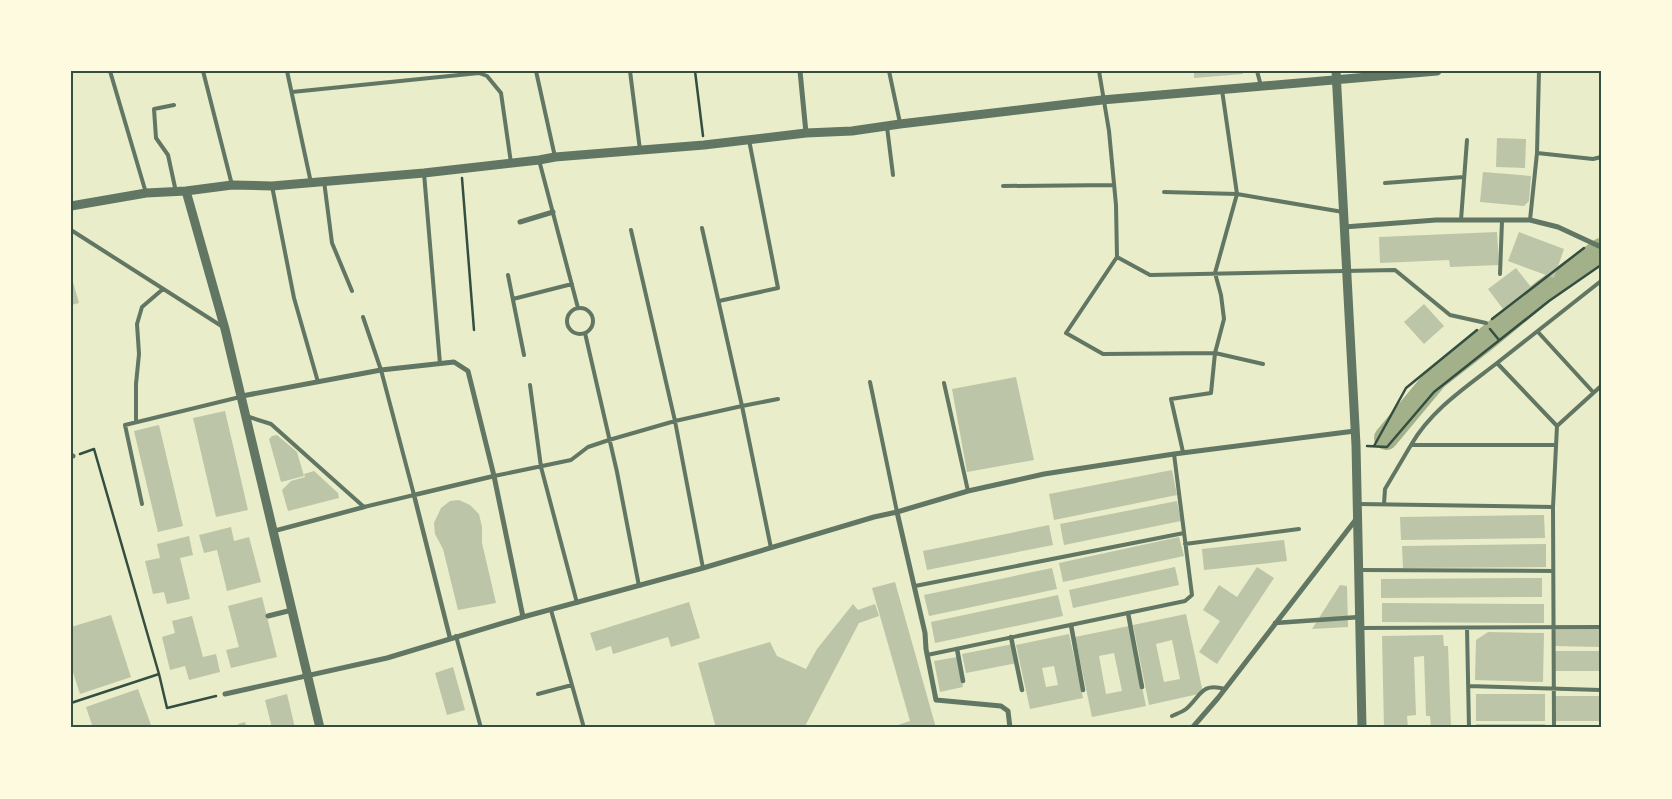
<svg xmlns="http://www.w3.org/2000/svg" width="1672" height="799" viewBox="0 0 1672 799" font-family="'Sofia Sans Condensed',sans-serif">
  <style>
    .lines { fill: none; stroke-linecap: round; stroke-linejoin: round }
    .river { stroke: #a3b18a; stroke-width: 24 }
    .building { fill: #bcc5a7; fill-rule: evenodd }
    .path { stroke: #344e41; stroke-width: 2.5 }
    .service { stroke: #617663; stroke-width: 4 }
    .pedestrian { stroke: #617663; stroke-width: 4.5 }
    .minor { stroke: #617663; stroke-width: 5 }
    .tertiary { stroke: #617663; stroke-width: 9 }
    .neatline { fill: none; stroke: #344e41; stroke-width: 2 }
  </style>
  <rect width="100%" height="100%" fill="#e9edc9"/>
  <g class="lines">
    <path class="river" d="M 1386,438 L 1436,378 L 1486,339 L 1544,291 L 1601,250"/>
  </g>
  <path class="building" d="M 1194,71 L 1243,71 L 1243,74 L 1194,78 Z
    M 1497,138 L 1526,139 L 1525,168 L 1496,167 Z
    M 1483,172 L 1531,176 L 1529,201 L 1524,206 L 1480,202 Z
    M 1497,232 L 1499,265 L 1450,267 L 1449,260 L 1380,263 L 1379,237 Z
    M 1519,232 L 1564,249 L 1554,278 L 1508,261 Z
    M 1516,268 L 1531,287 L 1503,309 L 1488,289 Z
    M 71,275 L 79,303 L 71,305 Z
    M 1424,304 L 1444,326 L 1424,344 L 1404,322 Z
    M 1016,377 L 1034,460 L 967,472 L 952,389 Z
    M 225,411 L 248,510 L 216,517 L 193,418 Z
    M 159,425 L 183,526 L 158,532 L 134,431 Z
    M 277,435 L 297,452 L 304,476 L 281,482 L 269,439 L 272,436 Z
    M 1172,470 L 1177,495 L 1054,520 L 1049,494 Z
    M 314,471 L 338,493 L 339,498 L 288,511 L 282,490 L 291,481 L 305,477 L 304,474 Z
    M 459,500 L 470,505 L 479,514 L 482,527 L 482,543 L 496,603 L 458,610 L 443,549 L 435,534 L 434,523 L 441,508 L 450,501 Z
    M 1177,501 L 1181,521 L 1064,545 L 1060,524 Z
    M 1544,515 L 1545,538 L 1401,540 L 1400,517 Z
    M 1049,525 L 1053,545 L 927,570 L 923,551 Z
    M 231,527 L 234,541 L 249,537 L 261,582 L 227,591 L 217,550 L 204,553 L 199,535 Z
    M 189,536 L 193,555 L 180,558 L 190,599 L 167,604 L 164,592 L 153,594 L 145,561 L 160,558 L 157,544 Z
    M 1179,537 L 1184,556 L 1063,582 L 1059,563 Z
    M 1284,540 L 1287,561 L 1204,570 L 1202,549 Z
    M 1546,544 L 1546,567 L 1403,568 L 1402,546 Z
    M 1175,567 L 1179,585 L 1073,608 L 1069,590 Z
    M 1257,567 L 1274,578 L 1217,664 L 1199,652 L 1220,621 L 1203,610 L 1219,585 L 1237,597 Z
    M 1052,568 L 1057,589 L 929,616 L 924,595 Z
    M 1542,578 L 1542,597 L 1381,598 L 1381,579 Z
    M 895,582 L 936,728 L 889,728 L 910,721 L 872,588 Z
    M 1340,585 L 1347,586 L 1348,627 L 1312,629 Z
    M 1058,595 L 1063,616 L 935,643 L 931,622 Z
    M 262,597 L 277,657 L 231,668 L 226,650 L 239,647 L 228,606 Z
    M 689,602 L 700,638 L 671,647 L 668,637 L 613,654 L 611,646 L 596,651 L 590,633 Z
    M 1382,603 L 1544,604 L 1544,623 L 1382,622 Z
    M 853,604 L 858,610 L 875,604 L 879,616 L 859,623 L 804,728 L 716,728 L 698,663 L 770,642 L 777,656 L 806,669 L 817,649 Z
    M 1186,614 L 1203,693 L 1149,705 L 1133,625 ZM 1172,640 L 1180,679 L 1164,682 L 1156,644 Z
    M 111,615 L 131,677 L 80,694 L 71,666 L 71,627 Z
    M 192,616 L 203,657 L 216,654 L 220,672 L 189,680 L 185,666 L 170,670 L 162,637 L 175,633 L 172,621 Z
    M 1129,626 L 1146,706 L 1092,717 L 1075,637 ZM 1114,653 L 1122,691 L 1106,694 L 1099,656 Z
    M 1555,626 L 1601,627 L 1601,647 L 1555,646 Z
    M 1488,632 L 1544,633 L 1543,682 L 1475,680 L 1476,640 Z
    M 1069,634 L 1083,698 L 1030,709 L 1016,645 ZM 1054,666 L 1058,685 L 1046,687 L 1042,668 Z
    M 1443,635 L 1444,646 L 1448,646 L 1451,728 L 1431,728 L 1430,716 L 1426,716 L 1424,656 L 1414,657 L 1416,715 L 1407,716 L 1408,728 L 1384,728 L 1382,636 Z
    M 1013,644 L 1017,663 L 966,673 L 962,654 Z
    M 1554,651 L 1601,651 L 1601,671 L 1553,671 Z
    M 957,657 L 963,687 L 940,692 L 934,661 Z
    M 453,667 L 465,710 L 447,715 L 435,673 Z
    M 138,689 L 152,728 L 93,728 L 86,707 Z
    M 287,694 L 295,728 L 272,728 L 265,700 Z
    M 1476,694 L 1545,694 L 1545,721 L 1476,721 Z
    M 1555,696 L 1601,696 L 1601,721 L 1555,721 Z
    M 245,722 L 247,728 L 239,728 L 238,724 Z
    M 1476,724 L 1545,724 L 1545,728 L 1476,728 Z
    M 1343,725 L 1343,728 L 1315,728 L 1315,726 Z"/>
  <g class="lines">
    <path class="path" d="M 695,71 L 703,136
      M 462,178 L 474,330
      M 1492,319 L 1584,248
      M 1490,329 L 1499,340
      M 1367,446 L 1387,447 L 1434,392 L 1549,301 L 1601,265
      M 1374,446 L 1406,388 L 1477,330
      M 80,454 L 94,449 L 159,674
      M 71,703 L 159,674 L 167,708 L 216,696"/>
    <path class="service" d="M 110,71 L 146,193
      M 203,71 L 232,185
      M 287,71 L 311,183
      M 536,71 L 555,157
      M 630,71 L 640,150
      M 889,71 L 900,123
      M 1099,71 L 1109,131 L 1116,205 L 1117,257 L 1066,333 L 1103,354 L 1215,353 L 1263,364
      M 1257,71 L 1261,86
      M 292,92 L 479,73 L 487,76 L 501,93 L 511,163
      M 174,105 L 154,109 L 156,138 L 168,155 L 176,192
      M 887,127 L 893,175
      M 1537,153 L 1593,159 L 1601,157
      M 539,160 L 578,308
      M 424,173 L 440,364
      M 324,181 L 332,243 L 352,291
      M 1385,183 L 1464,177
      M 272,186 L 294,298 L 318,382
      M 1003,186 L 1114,185
      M 1164,192 L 1237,194 L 1343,212
      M 1461,220 L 1467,140
      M 1530,220 L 1537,153 L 1539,71
      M 702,228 L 742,406 L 778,399
      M 71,230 L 223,327
      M 631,230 L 675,421 L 703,568
      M 1117,257 L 1150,275 L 1395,270 L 1450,315 L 1486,323
      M 1500,274 L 1502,221
      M 508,275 L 524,355
      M 513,299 L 572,284
      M 719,301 L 778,288 L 749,140
      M567 321a13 13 0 1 1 26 0a13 13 0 1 1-26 0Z
      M 1538,332 L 1593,392
      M 585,333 L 617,472 L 639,586
      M 1497,363 L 1601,281
      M 870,382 L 897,512
      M 944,383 L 968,491
      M 530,385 L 541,467 L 577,603
      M 246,416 L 271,424 L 364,507 L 414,495 L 381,370 L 363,317
      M 136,422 L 136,384 L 139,354 L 137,324 L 142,307 L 163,289
      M 1557,426 L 1601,386
      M 1411,445 C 1431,410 1466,387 1497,363 L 1557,426
      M 1183,452 L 1171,399 L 1211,393 L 1215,353 L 1224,319 L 1221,295 L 1215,273 L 1237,194 L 1222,90
      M 494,476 L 571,460 L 588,447 L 609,440 L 675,421 L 742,406 L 771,548
      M 142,504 L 125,425 L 240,397
      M 1358,504 L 1553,507 L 1557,426
      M 1384,504 L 1385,489 L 1411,445 L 1555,445
      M 1553,507 L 1554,728
      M 1185,544 L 1299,529
      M 1359,570 L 1553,571
      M 915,586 L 1184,533
      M 551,610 L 584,728
      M 1360,628 L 1601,627
      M 1467,628 L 1469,728
      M 456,636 L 481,728
      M 927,655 L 1185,601 L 1192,595 L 1174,454
      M 1468,686 L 1601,690
      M 538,694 L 572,685
      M 1172,716 C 1176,714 1182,712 1186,709 C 1201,696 1201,682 1225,689"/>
    <path class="pedestrian" d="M 274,531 L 364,507
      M 1128,613 L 1142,687
      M 1275,623 L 1360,617
      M 1071,625 L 1083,690
      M 1011,637 L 1022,690
      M 450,638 L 414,495 L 494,476
      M 957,649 L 963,681"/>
    <path class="minor" d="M 800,71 L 806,133
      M 520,222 L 553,212
      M 1344,227 L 1436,220 L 1530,220 L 1558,227 L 1601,247
      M 242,396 L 381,370 L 454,362 L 468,371 L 494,476 L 523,617
      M 71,456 L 73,456
      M 897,512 L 925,633 L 926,649 L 936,700 L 1001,706 L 1008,711 L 1010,728
      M 268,616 L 292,610
      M 225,694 L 387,658 L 523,617 L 703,568 L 874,517 L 897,512 L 968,491 L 1044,474 L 1174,454 L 1355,431
      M 1192,728 L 1218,698 L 1357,518"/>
    <path class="tertiary" d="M 1336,71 L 1356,445 L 1362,728
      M 186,191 L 225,329 L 320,728
      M 71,206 L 146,193 L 186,191 L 232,185 L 272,186 L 424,173 L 539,160 L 555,157 L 704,145 L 806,133 L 852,131 L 900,124 L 1102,100 L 1437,71"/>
  </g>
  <rect width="1672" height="799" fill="none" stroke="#fefae0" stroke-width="145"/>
  <rect x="72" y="72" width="1528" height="654" class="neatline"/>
</svg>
